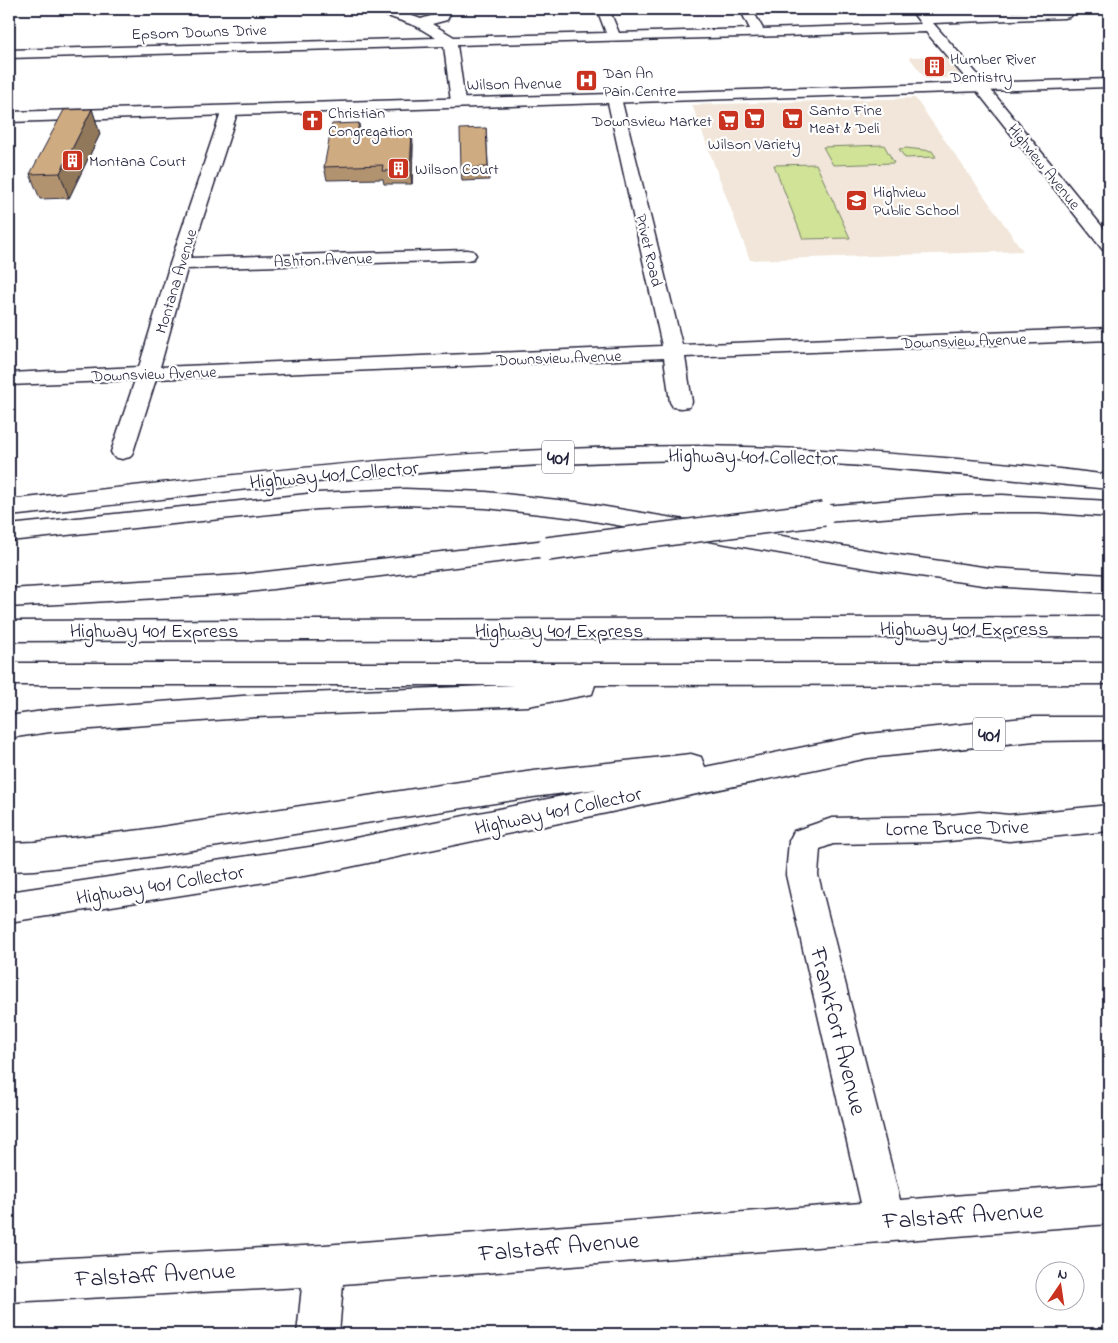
<svg xmlns="http://www.w3.org/2000/svg" width="1118" height="1343" viewBox="0 0 1118 1343" font-family="'Indie Flower',sans-serif">
  <style>
    .built { fill: #f1e6d9 }
    .green { fill: #d0e397; stroke: #798269 }
    .lines { fill: none; stroke-linecap: round; stroke-linejoin: round }
    .minor-casing { stroke: #22223b; stroke-width: 3 }
    .major-casing { stroke: #22223b; stroke-width: 3 }
    .highway-casing { stroke: #22223b; stroke-width: 3 }
    .minor { fill: #fff; fill-rule: evenodd }
    .major { fill: #fff; fill-rule: evenodd }
    .highway { fill: #fff; fill-rule: evenodd }
    .highway-bridge-casing { stroke: #22223b; stroke-width: 26; stroke-linecap: butt }
    .highway-bridge { stroke: #fff; stroke-width: 23 }
    .wall { fill: #b2936f; stroke: #22223b }
    .shaded-wall { fill: #91785a; stroke: #22223b }
    .building { fill: #cfab81; stroke: #22223b }
    .labels { text-anchor: middle; stroke-width: 4.5; stroke-linejoin: round; paint-order: stroke }
    .far-street-label { font-size: 16px; fill: #22223b; stroke: #fff }
    .far-poi-label { font-size: 16px; fill: #22223b; stroke: #fff; text-anchor: start }
    .shield { fill: #fff; stroke: #646476; stroke-width: 1 }
    .shield-label { font-size: 19px; font-weight: bold; fill: #22223b }
    .street-label { font-size: 20px; fill: #22223b; stroke: #fff }
    .near-street-label { font-size: 24px; fill: #22223b; stroke: #fff }
  </style>
  <rect width="100%" height="100%" fill="#fff"/>
  <filter id="ink" filterUnits="userSpaceOnUse"><feTurbulence type="fractalNoise" baseFrequency=".02" numOctaves="2"/><feDisplacementMap in="SourceGraphic" scale="10" xChannelSelector="R" yChannelSelector="G"/><feConvolveMatrix kernelMatrix="1 2 1 2 8 2 1 2 1" color-interpolation-filters="sRGB"/></filter>
  <g filter="url(#ink)">
    <path class="built" d="M 946,56 L 962,77 L 926,79 L 909,57 Z
      M 915,98 L 1023,251 L 750,260 L 692,105 Z"/>
    <path class="green" d="M 884,145 L 894,163 L 833,165 L 823,147 Z
      M 906,148 L 932,151 L 936,157 L 905,158 L 899,149 Z
      M 816,164 L 850,238 L 803,239 L 774,165 Z"/>
    <g class="lines">
      <defs>
        <path id="minor" d="M 375,9 L 393,9 L 421,19 L 437,14 L 435,9 L 447,9 L 450,14 L 447,20 L 432,24 L 454,37 L 606,33 L 597,9 L 609,9 L 619,33 L 750,29 L 740,9 L 752,9 L 763,29 L 921,24 L 910,9 L 922,9 L 927,15 L 1077,9 L 1069,17 L 1064,18 L 933,23 L 986,84 L 1109,235 L 1109,251 L 1103,250 L 976,90 L 926,32 L 457,45 L 465,102 L 463,105 L 453,105 L 451,102 L 444,46 L 9,58 L 9,50 L 436,38 L 416,26 L 376,12 Z
          M 614,94 L 619,95 L 621,98 L 682,345 L 1109,328 L 1109,340 L 685,357 L 692,402 L 689,407 L 681,408 L 673,407 L 670,402 L 664,358 L 156,379 L 133,452 L 130,457 L 122,459 L 114,457 L 111,452 L 135,380 L 9,385 L 9,373 L 139,367 L 170,264 L 222,110 L 225,107 L 235,107 L 238,110 L 190,258 L 467,250 L 473,251 L 476,255 L 473,259 L 467,260 L 187,269 L 160,367 L 662,346 L 607,98 L 609,95 Z
          M 1109,805 L 1109,831 L 1009,841 L 979,838 L 939,842 L 833,844 L 820,849 L 818,875 L 900,1200 L 1109,1184 L 1109,1224 L 343,1284 L 339,1334 L 297,1334 L 302,1287 L 9,1302 L 9,1261 L 324,1245 L 861,1203 L 786,875 L 789,841 L 794,831 L 832,818 L 939,816 L 979,812 L 1009,815 Z"/>
        <path id="major" d="M 1109,79 L 1109,87 L 9,122 L 9,112 Z"/>
        <path id="highway" d="M 700,446 C 836,448 974,458 1109,475 L 1109,489 C 970,476 829,458 689,460 C 544,462 400,473 257,488 C 174,497 92,508 9,516 L 9,500 C 238,474 469,446 700,446 Z
          M 405,489 L 486,492 L 576,502 L 884,553 L 990,568 L 1109,575 L 1109,593 L 990,586 L 884,571 L 576,518 L 486,508 L 405,505 L 317,509 L 9,541 L 9,525 L 317,493 Z
          M 1002,495 L 1109,501 L 1109,517 L 1038,512 L 966,512 L 824,522 L 816,520 L 812,514 L 816,508 L 824,506 L 931,497 Z
          M 547,540 L 556,543 L 559,549 L 556,555 L 240,593 L 9,607 L 9,589 L 240,575 Z
          M 1109,617 L 1109,637 L 9,641 L 9,621 Z
          M 9,663 L 1109,663 L 1109,684 L 595,685 L 592,694 L 528,706 L 256,717 L 50,732 L 9,738 L 9,716 L 50,710 L 256,695 L 515,685 L 9,685 Z
          M 1035,717 L 1109,717 L 1109,740 L 1035,741 L 868,758 L 316,874 L 9,922 L 9,892 L 316,846 L 597,789 L 533,797 L 141,858 L 35,870 L 9,871 L 9,843 L 35,842 L 141,830 L 533,771 L 691,754 L 701,757 L 705,767 L 868,734 Z"/>
      </defs>
      <use href="#minor" class="minor-casing"/>
      <use href="#major" class="major-casing"/>
      <use href="#highway" class="highway-casing"/>
      <use href="#minor" class="minor"/>
      <use href="#major" class="major"/>
      <use href="#highway" class="highway"/>
      <defs>
        <path id="highway-bridge" d="M 547,549 L 824,514"/>
      </defs>
      <use href="#highway-bridge" class="highway-bridge-casing"/>
      <use href="#highway-bridge" class="highway-bridge"/>
    </g>
    <path class="wall" d="M 92,109 L 100,134 L 69,198 L 40,199 L 30,174 Z
      M 359,123 L 360,132 L 413,144 L 412,184 L 384,184 L 383,179 L 327,180 L 324,167 Z
      M 486,128 L 489,180 L 462,181 L 461,168 Z"/>
    <path class="shaded-wall" d="M 92,109 L 100,134 L 69,198 L 60,173 Z
      M 412,131 L 413,144 L 412,184 L 410,170 Z"/>
    <path class="building" d="M 92,109 L 60,173 L 30,174 L 64,110 Z
      M 359,123 L 357,132 L 412,131 L 410,170 L 382,171 L 383,165 L 324,167 L 332,124 Z
      M 486,128 L 488,167 L 461,168 L 460,129 Z"/>
  </g>
  <defs>
    <symbol id="building-square" viewBox="-11 -11 22 22"><rect x="-9" y="-9" width="18" height="18" rx="4" fill="#c8321e" stroke="#fff"/><path d="M-4-6H4V6H1V3H-1V6H-4ZM-2.5-4.3h1.7v1.8h-1.7ZM.8-4.3h1.7v1.8H.8ZM-2.5-1h1.7V.8h-1.7ZM.8-1h1.7V.8H.8Z" fill="#fff"/></symbol>
    <symbol id="hospital-square" viewBox="-11 -11 22 22"><rect x="-9" y="-9" width="18" height="18" rx="4" fill="#c8321e" stroke="#fff"/><path d="M-5-5h3v3.5h4V-5h3V5h-3V1.5h-4V5h-3Z" fill="#fff"/></symbol>
    <symbol id="supermarket-square" viewBox="-11 -11 22 22"><rect x="-9" y="-9" width="18" height="18" rx="4" fill="#c8321e" stroke="#fff"/><path d="M-6-5.5h2.5l.6 2H6L4.5 2H-2.5L-4.4-4H-6ZM-1.5 3.2a1.3 1.3 0 1 0 .1 0ZM3 3.2a1.3 1.3 0 1 0 .1 0Z" fill="#fff"/></symbol>
    <symbol id="church-square" viewBox="-11 -11 22 22"><rect x="-9" y="-9" width="18" height="18" rx="4" fill="#c8321e" stroke="#fff"/><path d="M-1.2-6h2.4v3.5h3.3v2.4h-3.3V6h-2.4V-.1h-3.3v-2.4h3.3Z" fill="#fff"/></symbol>
    <symbol id="school-square" viewBox="-11 -11 22 22"><rect x="-9" y="-9" width="18" height="18" rx="4" fill="#c8321e" stroke="#fff"/><path d="M0-5L7-2L0 1L-7-2ZM-4 1L0 2.5L4 1V4Q0 6-4 4Z" fill="#fff"/></symbol>
  </defs>
  <g fill-rule="evenodd">
    <use href="#building-square" x="922" y="54" width="25" height="25"/>
    <use href="#hospital-square" x="574" y="68" width="25" height="25"/>
    <use href="#supermarket-square" x="780" y="106" width="25" height="25"/>
    <use href="#supermarket-square" x="742" y="106" width="25" height="25"/>
    <use href="#supermarket-square" x="716" y="108" width="25" height="25"/>
    <use href="#church-square" x="300" y="108" width="25" height="25"/>
    <use href="#building-square" x="60" y="148" width="25" height="25"/>
    <use href="#building-square" x="386" y="156" width="25" height="25"/>
    <use href="#school-square" x="844" y="188" width="25" height="25"/>
  </g>
  <g class="labels">
    <g class="far-street-label">
      <text transform="translate(199 31) rotate(-2)" y="6">Epsom Downs Drive</text>
      <text transform="translate(514 83) rotate(-1)" y="6">Wilson Avenue</text>
      <text transform="translate(1045 166) rotate(51)" y="6">Highview Avenue</text>
      <text transform="translate(650 250) rotate(77)" y="6">Privet Road</text>
      <text transform="translate(323 259) rotate(-2)" y="6">Ashton Avenue</text>
      <text transform="translate(175 281) rotate(-73)" y="6">Montana Avenue</text>
      <text transform="translate(964 340) rotate(-2)" y="6">Downsview Avenue</text>
      <text transform="translate(559 357) rotate(-2)" y="6">Downsview Avenue</text>
      <text transform="translate(154 373) rotate(-2)" y="6">Downsview Avenue</text>
    </g>
    <g class="far-poi-label">
      <text x="950" y="64">Humber River<tspan x="950" dy="18">Dentistry</tspan></text>
      <text x="603" y="78">Dan An<tspan x="603" dy="18">Pain Centre</tspan></text>
      <text x="809" y="115">Santo Fine<tspan x="809" dy="18">Meat &amp; Deli</tspan></text>
      <text x="328" y="118">Christian<tspan x="328" dy="18">Congregation</tspan></text>
      <text x="712" y="126" text-anchor="end">Downsview Market</text>
      <text x="754" y="149" text-anchor="middle">Wilson Variety</text>
      <text x="89" y="166">Montana Court</text>
      <text x="415" y="174">Wilson Court</text>
      <text x="873" y="197">Highview<tspan x="873" dy="18">Public School</tspan></text>
    </g>
    <g class="shield">
      <rect x="542" y="440.5" width="32" height="33" rx="4"/>
      <rect x="973" y="717.5" width="32" height="33" rx="4"/>
    </g>
    <g class="shield-label">
      <text x="558" y="464">401</text>
      <text x="989" y="741">401</text>
    </g>
    <g class="street-label">
      <text transform="translate(753 456) rotate(1)" y="7">Highway 401 Collector</text>
      <text transform="translate(334 474) rotate(-5)" y="7">Highway 401 Collector</text>
      <text x="964" y="635">Highway 401 Express</text>
      <text x="154" y="637">Highway 401 Express</text>
      <text x="559" y="637">Highway 401 Express</text>
      <text transform="translate(558 810) rotate(-12)" y="7">Highway 401 Collector</text>
      <text transform="translate(957 827) rotate(-1)" y="7">Lorne Bruce Drive</text>
      <text transform="translate(160 884) rotate(-9)" y="7">Highway 401 Collector</text>
    </g>
    <g class="near-street-label">
      <text transform="translate(839 1031) rotate(76)" y="8">Frankfort Avenue</text>
      <text transform="translate(963 1215) rotate(-4)" y="8">Falstaff Avenue</text>
      <text transform="translate(559 1246) rotate(-5)" y="8">Falstaff Avenue</text>
      <text transform="translate(155 1274) rotate(-3)" y="8">Falstaff Avenue</text>
    </g>
  </g>
  <rect width="1118" height="1343" fill="none" stroke="#fff" stroke-width="30"/>
  <rect x="15" y="15" width="1088" height="1313" fill="none" stroke="#22223b" stroke-width="2" filter="url(#ink)"/>
  <g transform="translate(1060 1286) rotate(13)"><circle r="24" fill="#ffffff" stroke="#a7a7b1"/>
  <path d="M0-4L9 19L0 12L-9 19Z" fill="#c8321e"/>
  <text y="-8" font-size="14" font-weight="bold" text-anchor="middle" fill="#22223b">N</text>
  </g>
</svg>
